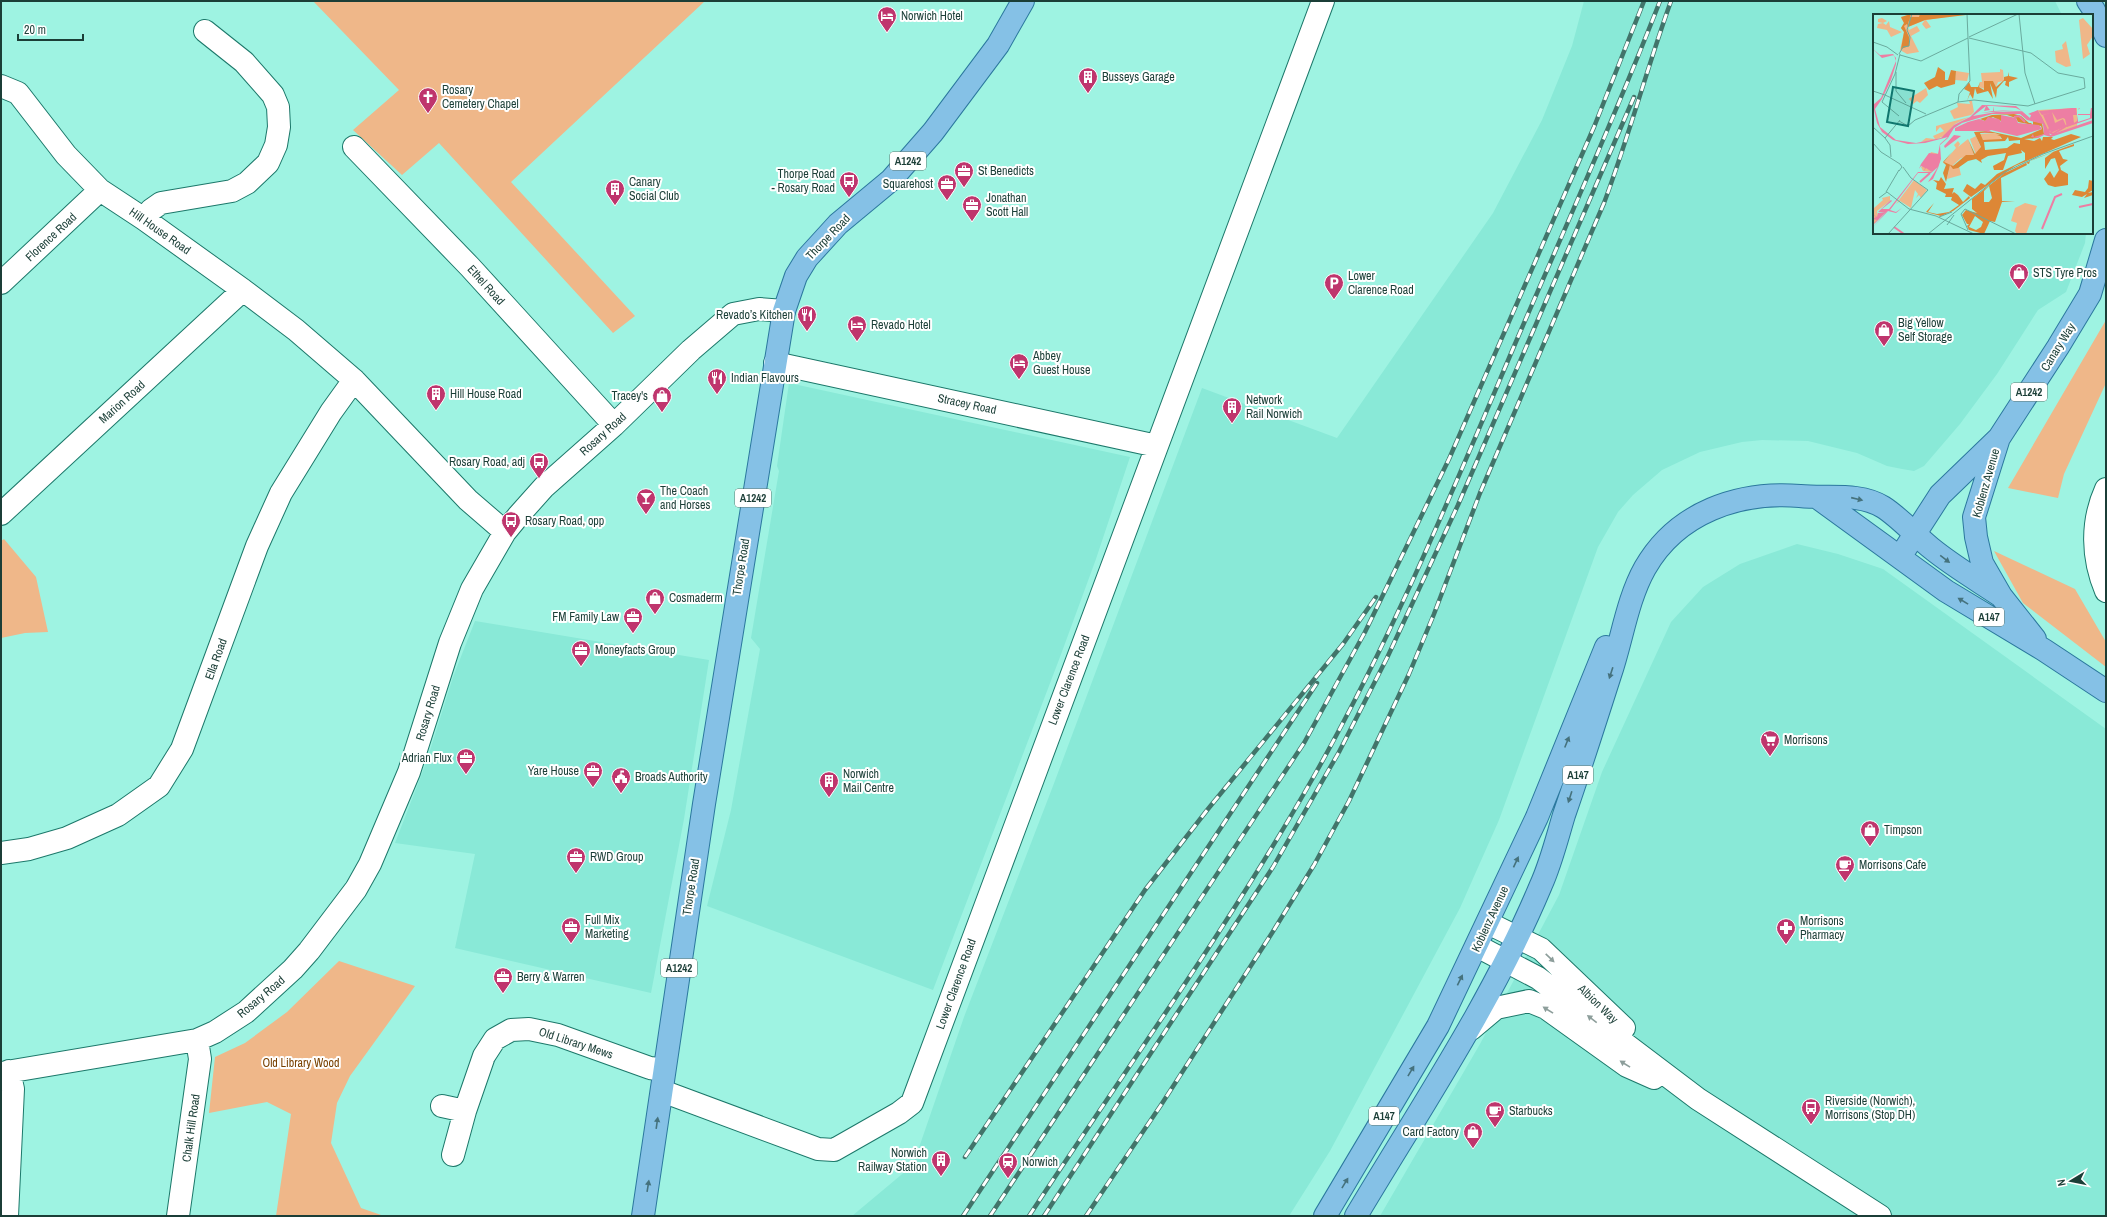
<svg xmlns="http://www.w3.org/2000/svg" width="2107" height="1217" viewBox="0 0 2107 1217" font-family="'Archivo Narrow',sans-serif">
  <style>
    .built { fill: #89e9d7 }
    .green { fill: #efb789 }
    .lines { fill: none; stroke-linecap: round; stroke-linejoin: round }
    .minor-casing { stroke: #1c786a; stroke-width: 24 }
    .major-casing { stroke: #2b789e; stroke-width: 24 }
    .minor { stroke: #fff; stroke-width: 22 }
    .major { stroke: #85c1e6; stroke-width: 22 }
    .rail-casing { stroke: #42746a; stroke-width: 4.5 }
    .rail { stroke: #fff; stroke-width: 3; stroke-dasharray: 9; stroke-linecap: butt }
    .oneway { fill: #45727d }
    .oneway2 { fill: #8d9e9b }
    .labels { text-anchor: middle; stroke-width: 4; stroke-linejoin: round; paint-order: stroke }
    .shield { fill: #fff; stroke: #5f7873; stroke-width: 1 }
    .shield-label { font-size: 11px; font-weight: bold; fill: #1b3e37 }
    .poi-label { font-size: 12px; fill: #1b3e37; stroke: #fff; text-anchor: start }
    .street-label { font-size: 12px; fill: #1b3e37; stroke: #fff }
    .park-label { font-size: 12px; fill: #794100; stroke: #fff }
    .inset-river { fill: none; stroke: #ed7ea3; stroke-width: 2 }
    .inset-road { fill: none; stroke: #6aab9e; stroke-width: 1 }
    .view { fill: #0f766e; fill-opacity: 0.15; stroke: #0f766e; stroke-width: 2 }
    .inset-edge { fill: none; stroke: #1b3e37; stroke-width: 2 }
  </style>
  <rect width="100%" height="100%" fill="#9ef3e2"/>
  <path class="built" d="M 1584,1 L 2055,1 L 2062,15 L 1874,15 L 1874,233 L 2086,233 L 2085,243 L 2066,292 L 2038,310 L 1997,374 L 1960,424 L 1924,466 L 1914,471 L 1902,469 L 1887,466 L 1857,453 L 1808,441 L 1762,440 L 1742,442 L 1700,452 L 1662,470 L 1633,495 L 1618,512 L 1598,547 L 1499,820 L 1460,908 L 1330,1151 L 1289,1216 L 852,1216 L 913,1165 L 964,1017 L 1053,786 L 1202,388 L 1337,438 L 1493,213 L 1542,120 L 1572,46 Z
    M 789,383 L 1130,457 L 1096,559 L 1060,657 L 933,990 L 707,906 L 731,810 L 760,649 L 751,638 L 779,471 L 777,466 Z
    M 1797,544 L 1838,554 L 1883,569 L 2106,729 L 2106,1216 L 1380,1216 L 1480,1044 L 1559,895 L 1602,772 L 1671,622 L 1703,587 L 1740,564 Z
    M 475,621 L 709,660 L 684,819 L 651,993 L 455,948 L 475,854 L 395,843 L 426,763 L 453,677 Z"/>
  <path class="green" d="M 313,1 L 705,1 L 511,182 L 635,316 L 613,333 L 439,143 L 402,175 L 353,130 L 399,90 Z
    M 2106,320 L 2106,383 L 2064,474 L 2058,498 L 2008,488 Z
    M 4,539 L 36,577 L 48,632 L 25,633 L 1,638 L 1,541 Z
    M 1994,551 L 2075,589 L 2106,642 L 2106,667 L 2023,603 Z
    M 339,961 L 415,986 L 350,1076 L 337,1103 L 331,1143 L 361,1208 L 384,1216 L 276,1216 L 291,1114 L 267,1102 L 209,1113 L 215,1057 L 245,1043 L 287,1012 Z"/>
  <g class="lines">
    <defs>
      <path id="minor" d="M 1,86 L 18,93 L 66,155 L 100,190 L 144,219 L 243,290 L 296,330 L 354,380 L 468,500 L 505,532
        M 354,147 L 470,267 L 614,425
        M 144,219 L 151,210 L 161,203 L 232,191 L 247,183 L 268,163 L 276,145 L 279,127 L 278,107 L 273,95 L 244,62 L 205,31
        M 1,283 L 100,190
        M 775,363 L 1157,446
        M 2106,489 C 2091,522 2092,558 2106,591
        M 1,514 L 243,290
        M 1,853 L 29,849 L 67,838 L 118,815 L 159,786 L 182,749 L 257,546 L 281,493 L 331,412 L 354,380
        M 1488,923 L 1541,949 L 1624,1028
        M 1477,946 L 1538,978 L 1698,1099 L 1880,1216
        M 1471,1029 L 1496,1008 L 1529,1001 L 1546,1008 L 1627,1066 L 1654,1078
        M 1,1073 L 197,1040 L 215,1032 L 246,1012 L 293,969 L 309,951 L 356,889 L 370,864 L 409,772 L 450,643 L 472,589 L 505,532 L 519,515 L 544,487 L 614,425 L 691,350 L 733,314 L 759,309 L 784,311
        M 662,1091 L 818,1149 L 834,1150 L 899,1113 L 912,1103 L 1323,1
        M 442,1106 L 465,1111 L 484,1056 L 495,1039 L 511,1030 L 529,1029 L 558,1035 L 650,1068 L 664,1070
        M 453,1155 L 465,1111
        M 7,1216 L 13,1089 L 9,1071
        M 178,1216 L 200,1059 L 197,1040"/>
      <path id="major" d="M 2088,1 L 2094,10 L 2106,36
        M 1998,441 L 1974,517 L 1976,537 L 1982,563 L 2001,596 L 2035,639
        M 1818,498 L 1946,591 L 2044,650 L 2106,691
        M 1900,557 L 1940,495 L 1999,438 L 2058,347 L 2090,294 L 2106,240
        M 643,1216 L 704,804 L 784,311 L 796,276 L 807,258 L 838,224 L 891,180 L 933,132 L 998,45 L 1023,1
        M 1325,1216 L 1438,1026 L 1537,817 L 1606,647
        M 1356,1216 C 1421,1107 1492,1002 1541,885 C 1551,863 1557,838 1564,815 C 1580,769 1595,722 1610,675 C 1622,640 1627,600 1645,568 C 1677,512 1739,491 1800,496 C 1827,499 1859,492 1883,507 C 1899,517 1916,536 1931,548 C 1953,566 1977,580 2001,596"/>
    </defs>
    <use href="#minor" class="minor-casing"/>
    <use href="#major" class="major-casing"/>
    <use href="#minor" class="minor"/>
    <use href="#major" class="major"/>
    <defs>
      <path id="rail" d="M 965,1157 L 1145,890 L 1208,809 L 1343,644 L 1376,597
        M 963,1216 L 1317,683
        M 990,1216 L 1304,743 L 1365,632 L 1449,459 L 1594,127 L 1644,1
        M 1029,1216 C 1125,1070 1228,928 1314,776 C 1392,638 1453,490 1515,344 C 1564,230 1615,117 1660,1
        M 1044,1216 L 1273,867 L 1339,752 L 1387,658 L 1458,505 L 1634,97
        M 1086,1216 L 1161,1105 L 1272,933 L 1314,865 L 1349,801 L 1409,674 L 1434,614 L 1480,493 L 1604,203 C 1629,136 1647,68 1671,1"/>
    </defs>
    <use href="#rail" class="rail-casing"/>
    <use href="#rail" class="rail"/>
  </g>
  <defs><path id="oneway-solid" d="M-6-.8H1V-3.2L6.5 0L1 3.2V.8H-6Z"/></defs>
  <g class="oneway">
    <use href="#oneway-solid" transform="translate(1857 499) rotate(13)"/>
    <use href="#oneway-solid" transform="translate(1945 559) rotate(37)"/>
    <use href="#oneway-solid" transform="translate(1963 601) rotate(-149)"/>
    <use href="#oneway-solid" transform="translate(1611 673) rotate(108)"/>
    <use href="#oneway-solid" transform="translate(1567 742) rotate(-68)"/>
    <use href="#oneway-solid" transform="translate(1570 797) rotate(108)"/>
    <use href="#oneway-solid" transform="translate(1516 862) rotate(-65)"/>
    <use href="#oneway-solid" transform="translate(1460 980) rotate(-64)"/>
    <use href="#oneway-solid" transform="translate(1411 1071) rotate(-59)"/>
    <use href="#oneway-solid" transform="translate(657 1123) rotate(-82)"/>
    <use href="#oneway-solid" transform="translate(1345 1183) rotate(-59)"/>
    <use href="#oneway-solid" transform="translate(648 1186) rotate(-81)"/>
  </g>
  <g class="oneway2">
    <use href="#oneway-solid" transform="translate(1550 958) rotate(44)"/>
    <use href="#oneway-solid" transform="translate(1548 1010) rotate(-148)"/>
    <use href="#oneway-solid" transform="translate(1592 1019) rotate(-142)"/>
    <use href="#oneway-solid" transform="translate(1625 1064) rotate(-148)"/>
  </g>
  <defs>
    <symbol id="hotel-pin" viewBox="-11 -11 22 30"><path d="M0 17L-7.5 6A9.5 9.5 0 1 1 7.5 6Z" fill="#bf356d" stroke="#fff"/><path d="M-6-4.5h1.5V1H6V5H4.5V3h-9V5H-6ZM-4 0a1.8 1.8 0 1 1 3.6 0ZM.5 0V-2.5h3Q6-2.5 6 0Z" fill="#fff"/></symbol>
    <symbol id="building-pin" viewBox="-11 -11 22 30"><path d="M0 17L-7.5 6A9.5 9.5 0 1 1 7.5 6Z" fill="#bf356d" stroke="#fff"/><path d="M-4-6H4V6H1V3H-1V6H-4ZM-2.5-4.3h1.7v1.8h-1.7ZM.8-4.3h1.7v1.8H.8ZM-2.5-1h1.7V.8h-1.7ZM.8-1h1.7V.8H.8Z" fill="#fff"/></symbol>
    <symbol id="church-pin" viewBox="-11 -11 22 30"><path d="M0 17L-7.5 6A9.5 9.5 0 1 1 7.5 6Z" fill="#bf356d" stroke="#fff"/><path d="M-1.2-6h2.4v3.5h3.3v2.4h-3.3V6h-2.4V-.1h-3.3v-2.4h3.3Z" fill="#fff"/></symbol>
    <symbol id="office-pin" viewBox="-11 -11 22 30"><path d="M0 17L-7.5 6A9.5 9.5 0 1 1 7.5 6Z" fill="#bf356d" stroke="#fff"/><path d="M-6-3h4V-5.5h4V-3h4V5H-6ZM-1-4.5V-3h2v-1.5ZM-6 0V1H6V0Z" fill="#fff"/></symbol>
    <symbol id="bus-pin" viewBox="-11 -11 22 30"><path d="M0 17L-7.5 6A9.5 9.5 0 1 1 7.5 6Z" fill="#bf356d" stroke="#fff"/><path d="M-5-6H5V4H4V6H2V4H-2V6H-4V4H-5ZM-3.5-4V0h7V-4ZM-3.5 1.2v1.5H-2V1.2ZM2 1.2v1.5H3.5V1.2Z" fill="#fff"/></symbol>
    <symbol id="shop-pin" viewBox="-11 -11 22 30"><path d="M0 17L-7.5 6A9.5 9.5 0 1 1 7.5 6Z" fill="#bf356d" stroke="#fff"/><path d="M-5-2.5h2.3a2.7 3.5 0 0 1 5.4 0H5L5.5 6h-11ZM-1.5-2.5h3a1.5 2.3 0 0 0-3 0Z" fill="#fff"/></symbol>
    <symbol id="parking-pin" viewBox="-11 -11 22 30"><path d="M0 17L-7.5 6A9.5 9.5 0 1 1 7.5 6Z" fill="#bf356d" stroke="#fff"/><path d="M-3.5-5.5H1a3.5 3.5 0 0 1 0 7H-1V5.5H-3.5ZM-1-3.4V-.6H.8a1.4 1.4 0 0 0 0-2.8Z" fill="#fff"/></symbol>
    <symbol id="restaurant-pin" viewBox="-11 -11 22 30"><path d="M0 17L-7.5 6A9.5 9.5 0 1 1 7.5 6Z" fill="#bf356d" stroke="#fff"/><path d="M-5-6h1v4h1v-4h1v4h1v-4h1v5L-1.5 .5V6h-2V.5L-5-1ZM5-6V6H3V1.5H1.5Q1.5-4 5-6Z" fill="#fff"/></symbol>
    <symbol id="bar-pin" viewBox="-11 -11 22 30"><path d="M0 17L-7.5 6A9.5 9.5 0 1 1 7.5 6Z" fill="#bf356d" stroke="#fff"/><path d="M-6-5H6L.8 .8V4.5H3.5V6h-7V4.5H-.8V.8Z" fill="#fff"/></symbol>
    <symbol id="supermarket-pin" viewBox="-11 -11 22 30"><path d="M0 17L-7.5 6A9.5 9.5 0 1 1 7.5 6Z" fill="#bf356d" stroke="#fff"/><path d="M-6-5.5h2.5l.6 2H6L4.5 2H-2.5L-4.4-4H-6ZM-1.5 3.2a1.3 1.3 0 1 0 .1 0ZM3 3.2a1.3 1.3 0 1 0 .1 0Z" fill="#fff"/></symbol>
    <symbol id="civic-pin" viewBox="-11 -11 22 30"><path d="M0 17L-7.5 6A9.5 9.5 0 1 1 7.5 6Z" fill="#bf356d" stroke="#fff"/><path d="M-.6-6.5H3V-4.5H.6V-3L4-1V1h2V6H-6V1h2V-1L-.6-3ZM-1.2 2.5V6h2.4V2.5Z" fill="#fff"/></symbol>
    <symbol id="cafe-pin" viewBox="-11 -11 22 30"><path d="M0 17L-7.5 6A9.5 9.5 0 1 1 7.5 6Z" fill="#bf356d" stroke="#fff"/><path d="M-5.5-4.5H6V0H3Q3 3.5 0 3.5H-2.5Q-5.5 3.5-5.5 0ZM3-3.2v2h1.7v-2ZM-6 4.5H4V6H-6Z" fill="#fff"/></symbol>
    <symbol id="pharmacy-pin" viewBox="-11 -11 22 30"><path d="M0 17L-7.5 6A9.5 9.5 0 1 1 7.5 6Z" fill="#bf356d" stroke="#fff"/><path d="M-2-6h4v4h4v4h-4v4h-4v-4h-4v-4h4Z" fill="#fff"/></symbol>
    <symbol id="station-pin" viewBox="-11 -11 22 30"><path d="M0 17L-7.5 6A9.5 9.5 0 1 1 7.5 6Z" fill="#bf356d" stroke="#fff"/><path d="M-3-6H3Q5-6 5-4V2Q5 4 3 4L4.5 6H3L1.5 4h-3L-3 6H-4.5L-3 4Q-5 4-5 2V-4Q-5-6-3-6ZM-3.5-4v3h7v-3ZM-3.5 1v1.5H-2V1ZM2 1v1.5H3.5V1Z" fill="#fff"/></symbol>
  </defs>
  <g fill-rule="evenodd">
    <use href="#hotel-pin" x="876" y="5" width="22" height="30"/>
    <use href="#building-pin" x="1077" y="66" width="22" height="30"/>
    <use href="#church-pin" x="417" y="86" width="22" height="30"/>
    <use href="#office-pin" x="953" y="160" width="22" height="30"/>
    <use href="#bus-pin" x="838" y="170" width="22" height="30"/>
    <use href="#office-pin" x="936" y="173" width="22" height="30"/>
    <use href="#building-pin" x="604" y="178" width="22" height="30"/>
    <use href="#office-pin" x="961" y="194" width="22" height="30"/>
    <use href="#shop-pin" x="2008" y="262" width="22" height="30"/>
    <use href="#parking-pin" x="1323" y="272" width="22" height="30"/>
    <use href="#restaurant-pin" x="796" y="304" width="22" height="30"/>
    <use href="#hotel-pin" x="846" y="314" width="22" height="30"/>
    <use href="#shop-pin" x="1873" y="319" width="22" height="30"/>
    <use href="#hotel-pin" x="1008" y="352" width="22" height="30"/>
    <use href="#restaurant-pin" x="706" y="367" width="22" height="30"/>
    <use href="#building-pin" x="425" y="383" width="22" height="30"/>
    <use href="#shop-pin" x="651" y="385" width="22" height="30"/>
    <use href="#building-pin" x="1221" y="396" width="22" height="30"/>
    <use href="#bus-pin" x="528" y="451" width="22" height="30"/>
    <use href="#bar-pin" x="635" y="487" width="22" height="30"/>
    <use href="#bus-pin" x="500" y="510" width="22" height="30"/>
    <use href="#shop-pin" x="644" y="587" width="22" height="30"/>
    <use href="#office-pin" x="622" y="606" width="22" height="30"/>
    <use href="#office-pin" x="570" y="639" width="22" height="30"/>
    <use href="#supermarket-pin" x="1759" y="729" width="22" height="30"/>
    <use href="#office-pin" x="455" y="747" width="22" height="30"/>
    <use href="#office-pin" x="582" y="760" width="22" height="30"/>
    <use href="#civic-pin" x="610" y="766" width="22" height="30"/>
    <use href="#building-pin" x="818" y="770" width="22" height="30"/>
    <use href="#shop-pin" x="1859" y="819" width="22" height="30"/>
    <use href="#office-pin" x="565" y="846" width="22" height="30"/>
    <use href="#cafe-pin" x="1834" y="854" width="22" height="30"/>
    <use href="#office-pin" x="560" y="916" width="22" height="30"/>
    <use href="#pharmacy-pin" x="1775" y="917" width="22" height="30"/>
    <use href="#office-pin" x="492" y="966" width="22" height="30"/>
    <use href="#bus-pin" x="1800" y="1097" width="22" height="30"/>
    <use href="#cafe-pin" x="1484" y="1100" width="22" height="30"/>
    <use href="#shop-pin" x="1462" y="1121" width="22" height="30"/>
    <use href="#building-pin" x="930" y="1149" width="22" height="30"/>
    <use href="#station-pin" x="997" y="1151" width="22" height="30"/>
  </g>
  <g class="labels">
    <g class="shield">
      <rect x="890" y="152" width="36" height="18" rx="3"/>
      <rect x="2011" y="383" width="36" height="18" rx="3"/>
      <rect x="735" y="489" width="36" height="18" rx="3"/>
      <rect x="1974" y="608" width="30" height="18" rx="3"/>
      <rect x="1563" y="766" width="30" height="18" rx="3"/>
      <rect x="661" y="959" width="36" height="18" rx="3"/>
      <rect x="1369" y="1107" width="30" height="18" rx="3"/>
    </g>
    <g class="shield-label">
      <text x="908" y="165">A1242</text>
      <text x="2029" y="396">A1242</text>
      <text x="753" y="502">A1242</text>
      <text x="1989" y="621">A147</text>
      <text x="1578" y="779">A147</text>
      <text x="679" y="972">A1242</text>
      <text x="1384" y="1120">A147</text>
    </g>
    <g class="poi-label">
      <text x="901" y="20">Norwich Hotel</text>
      <text x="1102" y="81">Busseys Garage</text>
      <text x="442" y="94">Rosary<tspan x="442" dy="14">Cemetery Chapel</tspan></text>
      <text x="978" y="175">St Benedicts</text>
      <text x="835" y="178" text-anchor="end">Thorpe Road<tspan x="835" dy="14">- Rosary Road</tspan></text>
      <text x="629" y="186">Canary<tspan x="629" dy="14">Social Club</tspan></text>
      <text x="933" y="188" text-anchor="end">Squarehost</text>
      <text x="986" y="202">Jonathan<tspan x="986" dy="14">Scott Hall</tspan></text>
      <text x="2033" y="277">STS Tyre Pros</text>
      <text x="1348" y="280">Lower<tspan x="1348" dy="14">Clarence Road</tspan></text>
      <text x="793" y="319" text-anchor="end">Revado’s Kitchen</text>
      <text x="1898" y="327">Big Yellow<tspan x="1898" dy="14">Self Storage</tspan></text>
      <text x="871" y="329">Revado Hotel</text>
      <text x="1033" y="360">Abbey<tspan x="1033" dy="14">Guest House</tspan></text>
      <text x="731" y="382">Indian Flavours</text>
      <text x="450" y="398">Hill House Road</text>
      <text x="648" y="400" text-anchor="end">Tracey's</text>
      <text x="1246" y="404">Network<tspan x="1246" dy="14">Rail Norwich</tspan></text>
      <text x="525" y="466" text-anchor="end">Rosary Road, adj</text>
      <text x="660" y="495">The Coach<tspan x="660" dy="14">and Horses</tspan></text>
      <text x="525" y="525">Rosary Road, opp</text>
      <text x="669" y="602">Cosmaderm</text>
      <text x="619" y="621" text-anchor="end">FM Family Law</text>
      <text x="595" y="654">Moneyfacts Group</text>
      <text x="1784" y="744">Morrisons</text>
      <text x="452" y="762" text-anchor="end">Adrian Flux</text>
      <text x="579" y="775" text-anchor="end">Yare House</text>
      <text x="843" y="778">Norwich<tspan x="843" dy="14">Mail Centre</tspan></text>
      <text x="635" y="781">Broads Authority</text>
      <text x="1884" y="834">Timpson</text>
      <text x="590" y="861">RWD Group</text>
      <text x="1859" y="869">Morrisons Cafe</text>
      <text x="585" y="924">Full Mix<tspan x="585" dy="14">Marketing</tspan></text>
      <text x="1800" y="925">Morrisons<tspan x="1800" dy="14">Pharmacy</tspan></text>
      <text x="517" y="981">Berry &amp; Warren</text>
      <text x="1825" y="1105">Riverside (Norwich),<tspan x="1825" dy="14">Morrisons (Stop DH)</tspan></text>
      <text x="1509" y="1115">Starbucks</text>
      <text x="1459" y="1136" text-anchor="end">Card Factory</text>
      <text x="927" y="1157" text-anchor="end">Norwich<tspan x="927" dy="14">Railway Station</tspan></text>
      <text x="1022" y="1166">Norwich</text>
    </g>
    <g class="street-label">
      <text transform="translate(160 231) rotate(35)" y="4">Hill House Road</text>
      <text transform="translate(51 237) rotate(-43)" y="4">Florence Road</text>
      <text transform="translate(828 237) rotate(-46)" y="4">Thorpe Road</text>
      <text transform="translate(486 285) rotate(48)" y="4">Ethel Road</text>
      <text transform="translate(2058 347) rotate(-58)" y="4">Canary Way</text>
      <text transform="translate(122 402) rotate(-42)" y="4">Marion Road</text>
      <text transform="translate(967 404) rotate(12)" y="4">Stracey Road</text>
      <text transform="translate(603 434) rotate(-42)" y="4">Rosary Road</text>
      <text transform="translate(1986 483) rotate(-74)" y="4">Koblenz Avenue</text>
      <text transform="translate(741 567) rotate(-81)" y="4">Thorpe Road</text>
      <text transform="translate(216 659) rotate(-70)" y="4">Ella Road</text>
      <text transform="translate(1069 680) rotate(-69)" y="4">Lower Clarence Road</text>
      <text transform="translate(428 713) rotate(-73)" y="4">Rosary Road</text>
      <text transform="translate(691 887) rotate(-81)" y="4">Thorpe Road</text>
      <text transform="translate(1490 919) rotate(-65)" y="4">Koblenz Avenue</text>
      <text transform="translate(956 984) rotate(-70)" y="4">Lower Clarence Road</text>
      <text transform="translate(261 997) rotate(-40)" y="4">Rosary Road</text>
      <text transform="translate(1598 1004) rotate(44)" y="4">Albion Way</text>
      <text transform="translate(576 1043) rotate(18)" y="4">Old Library Mews</text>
      <text transform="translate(191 1128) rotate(-82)" y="4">Chalk Hill Road</text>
    </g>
    <g class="park-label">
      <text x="301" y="1067">Old Library Wood</text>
    </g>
  </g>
  <g transform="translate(1873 14)">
    <rect width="220" height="220" fill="#9ef3e2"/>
    <path d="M 36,0 L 93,0 L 53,6 L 58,13 L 53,15 L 49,10 L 52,6 L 35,13 L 36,16 L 44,12 L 47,17 L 38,22 L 46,38 L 34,40 L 27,36 L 31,18 L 28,14 L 31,9 L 28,4 ZM 9,4 L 14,7 L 10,9 L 13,11 L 16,7 L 17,13 L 29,18 L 18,23 L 14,16 L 4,14 L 5,10 L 10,9 L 5,8 L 5,5 ZM 210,4 L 220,15 L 220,22 L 214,31 L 217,40 L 210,45 L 206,6 ZM 193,27 L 198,52 L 193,53 L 183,48 L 182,37 L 190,35 L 189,31 ZM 127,55 L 130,56 L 131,67 L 125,68 L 123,73 L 120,67 L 111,67 L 112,75 L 106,73 L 107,68 L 109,68 L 108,59 L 127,58 ZM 83,57 L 96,59 L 94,67 L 82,66 ZM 53,74 L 55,81 L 47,89 L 44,87 L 40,90 L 36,85 L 34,86 ZM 96,87 L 99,87 L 101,98 L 98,101 L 81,105 L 77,97 L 85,93 L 84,89 L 97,90 ZM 204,94 L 204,112 L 180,120 L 174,119 L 165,96 ZM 96,103 L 82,110 L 71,122 L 64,125 L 48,128 L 53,124 L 62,125 L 60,122 L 71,117 L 67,113 L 63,118 L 63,112 ZM 122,119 L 127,121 L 128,126 L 110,126 L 107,120 ZM 103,122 L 108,134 L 103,141 L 97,125 ZM 95,125 L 101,141 L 88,144 L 79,152 L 70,149 L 83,134 L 81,131 L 85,127 L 87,130 L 85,133 ZM 58,138 L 66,140 L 65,152 L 58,158 L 50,157 L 48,153 L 51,152 ZM 77,151 L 86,152 L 88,161 L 74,165 ZM 41,166 L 54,176 L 48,184 L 46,181 L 43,184 L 45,180 L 42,176 L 38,194 L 27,187 L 23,190 ZM 17,182 L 17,187 L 4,197 L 5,202 L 11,199 L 1,210 L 1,194 L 10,186 L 9,184 ZM 152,189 L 164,192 L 153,220 L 144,220 L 142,217 L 144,209 L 138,207 L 142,194 Z" fill="#efb789"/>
    <path d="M 38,0 L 34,13 L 34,10 L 31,12 L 36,23 L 36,32 L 28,35 L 31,18 L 28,14 L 31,9 L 28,3 ZM 47,0 L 93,0 L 93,1 L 52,6 L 35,13 L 37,3 L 46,3 ZM 65,53 L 72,58 L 72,66 L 75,66 L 78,56 L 83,57 L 82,70 L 68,74 L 64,72 L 56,76 L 51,69 L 62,63 ZM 135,58 L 136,62 L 145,64 L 136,68 L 136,73 L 132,71 L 133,67 L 131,67 L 124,75 L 123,84 L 117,69 L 120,85 L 115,77 L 104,80 L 102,74 L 100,85 L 97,80 L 94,87 L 97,78 L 91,75 L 96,68 L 98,73 L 105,73 L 107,68 L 106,73 L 111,76 L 111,67 L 120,67 L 123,73 L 131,66 L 131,63 L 135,62 ZM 141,100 L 148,102 L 156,109 L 158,109 L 160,111 L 145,108 L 143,104 L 134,101 L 128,101 L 128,107 L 120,103 L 112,107 L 107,105 L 119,101 ZM 160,107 L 169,109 L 171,120 L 164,124 L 151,125 L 161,127 L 167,124 L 169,127 L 170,123 L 180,123 L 178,125 L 181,126 L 198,120 L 208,123 L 142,152 L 98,183 L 90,177 L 94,170 L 102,175 L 108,169 L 112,171 L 124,160 L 152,146 L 152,139 L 148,136 L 149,139 L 135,142 L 130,156 L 121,156 L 120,152 L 131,146 L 133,139 L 115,142 L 108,146 L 109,149 L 103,145 L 95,147 L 85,154 L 80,155 L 77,151 L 73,168 L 70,159 L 73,151 L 70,148 L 79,138 L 71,148 L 80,152 L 93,141 L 101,141 L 95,125 L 102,140 L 108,133 L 101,118 L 115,117 L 148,124 L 169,115 L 168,112 L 160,111 ZM 107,119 L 122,119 L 127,121 L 124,122 L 127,122 L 129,125 L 110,126 ZM 135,123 L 136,127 L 147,126 L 147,130 L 141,129 L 134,134 L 112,136 L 111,128 L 132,127 ZM 201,130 L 201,132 L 186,137 L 190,145 L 195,146 L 187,152 L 188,156 L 195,160 L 195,171 L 182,173 L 175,171 L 171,165 L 177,157 L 181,164 L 186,156 L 182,144 L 178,145 L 172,155 L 172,144 L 180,138 L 157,147 L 156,150 L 153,149 L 154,151 L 128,164 L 129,187 L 142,188 L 129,188 L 122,208 L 117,207 L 111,220 L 96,216 L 94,212 L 96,210 L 94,210 L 89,201 L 93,196 L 104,199 L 99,195 L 99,185 L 132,159 L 161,145 ZM 116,172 L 119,184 L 116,188 L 111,188 L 111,177 ZM 102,202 L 110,208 L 108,213 L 103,216 L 96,213 ZM 68,163 L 73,170 L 71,175 L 81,174 L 79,180 L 81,178 L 85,181 L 90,188 L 96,182 L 97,184 L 80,197 L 68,202 L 53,198 L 61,189 L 55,198 L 64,200 L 76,198 L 86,191 L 78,186 L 79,183 L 72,183 L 73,180 L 63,175 L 64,169 L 60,166 L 66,167 ZM 216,166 L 220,167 L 220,176 L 215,179 L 220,178 L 220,181 L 211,184 L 214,180 L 209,183 L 199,181 L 202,176 L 212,178 L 215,174 Z" fill="#dd8736" fill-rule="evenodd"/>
    <path d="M 0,35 L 7,41 L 20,40 L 23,44 L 23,50 L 18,66 L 9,85 L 2,95 L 7,113 L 23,126 L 43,129 L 68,124 L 81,111 L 97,103 L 109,91 L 143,92 L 157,104 L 158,101 L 155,100 L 165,96 L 177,121 L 220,106 L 220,109 L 178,123 L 171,121 L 165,124 L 158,123 L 160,120 L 161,123 L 171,120 L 170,110 L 154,106 L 147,100 L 119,100 L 89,109 L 81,114 L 75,124 L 67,131 L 68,145 L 65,154 L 64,156 L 60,165 L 55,168 L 65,153 L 58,159 L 45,159 L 17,196 L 23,198 L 29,194 L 23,199 L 15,197 L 0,213 L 14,197 L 2,209 L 0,210 L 4,206 L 0,205 L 3,203 L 0,200 L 4,203 L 5,199 L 12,198 L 5,198 L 18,186 L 19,187 L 9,195 L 16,195 L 45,158 L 59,158 L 53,154 L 51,157 L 52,154 L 48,152 L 46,155 L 48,150 L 56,139 L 65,140 L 67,130 L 75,123 L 52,129 L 35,130 L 20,126 L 9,118 L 4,109 L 0,91 L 8,84 L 23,47 L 21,41 L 9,44 ZM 113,92 L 111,97 L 117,96 L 114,92 L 120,92 L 120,97 L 108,99 L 141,96 L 121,97 L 120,92 L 143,94 L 149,97 L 123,98 L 100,102 ZM 199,94 L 220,94 L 220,104 L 194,113 L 192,105 L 190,104 L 184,106 L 179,98 L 182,109 L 190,105 L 193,112 L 178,119 L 170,101 L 178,99 L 169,101 L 166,97 ZM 203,94 L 206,94 L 205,96 L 207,94 L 218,94 L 217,100 L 205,100 L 205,97 L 205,101 L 217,101 L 217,104 L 205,108 L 205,101 L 205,107 L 204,101 L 204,107 L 201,109 L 200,101 L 204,101 ZM 128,101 L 143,104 L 145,109 L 166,111 L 169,115 L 144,122 L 118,116 L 116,117 L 119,118 L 108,119 L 115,117 L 82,117 L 82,114 L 95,108 L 106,105 L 112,107 L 115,103 L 126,105 L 128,108 ZM 81,121 L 88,122 L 72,134 L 71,132 Z" fill="#ed7ea3" fill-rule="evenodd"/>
    <path class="inset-river" d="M 167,102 L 174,116M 141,103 L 146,102 L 152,108M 177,114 L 175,118 L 180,120 L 200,108M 47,168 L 57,159M 206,193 L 220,190M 21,213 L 31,220M 169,215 L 182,183 L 189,180"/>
    <path class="inset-road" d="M 94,0 L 95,24M 146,0 L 152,59 L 162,90M 96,23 L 145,0M 96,24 L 158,39 L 185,59 L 211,64 L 212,74M 0,28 L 14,33 L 25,41M 26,40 L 30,33 L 36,32 L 37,23 L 34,16 L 39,0M 27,41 L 48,47 L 95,24M 23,58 L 23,77 L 33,89M 0,77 L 12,81M 12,81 L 53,100M 85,88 L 86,80 L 97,67 L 95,24M 26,102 L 9,88 L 22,60 L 27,40M 26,107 L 35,112 L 42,106 L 85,88 L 101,86 L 155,92 L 212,74M 0,113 L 12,124M 0,129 L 8,138 L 27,150 L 29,153 L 26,157M 18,143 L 17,131 L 12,124 L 27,106M 13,178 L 26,156M 6,184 L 14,178 L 36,195 L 63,202 L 101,220M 66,203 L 79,198M 74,211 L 81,201M 95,216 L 88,200 L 92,195 L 143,220M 15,220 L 55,176 L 38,164 L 30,153M 55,220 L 132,158 L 170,140 L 220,122"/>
    <path class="view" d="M 20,73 L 41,77 L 35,112 L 14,108 Z"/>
    <rect width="220" height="220" class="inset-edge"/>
  </g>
  <rect width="2107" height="1217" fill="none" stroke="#1b3e37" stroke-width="4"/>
  <g transform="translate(2071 1181) rotate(260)" stroke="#ffffff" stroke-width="3" paint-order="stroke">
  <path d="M0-3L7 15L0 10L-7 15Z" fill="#1b3e37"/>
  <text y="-6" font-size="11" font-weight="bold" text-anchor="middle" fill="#1b3e37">N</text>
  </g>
  <path d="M18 34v6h65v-6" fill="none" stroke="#1b3e37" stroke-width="2"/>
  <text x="24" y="34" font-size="12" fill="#1b3e37" stroke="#ffffff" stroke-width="3" paint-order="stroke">20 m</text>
</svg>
